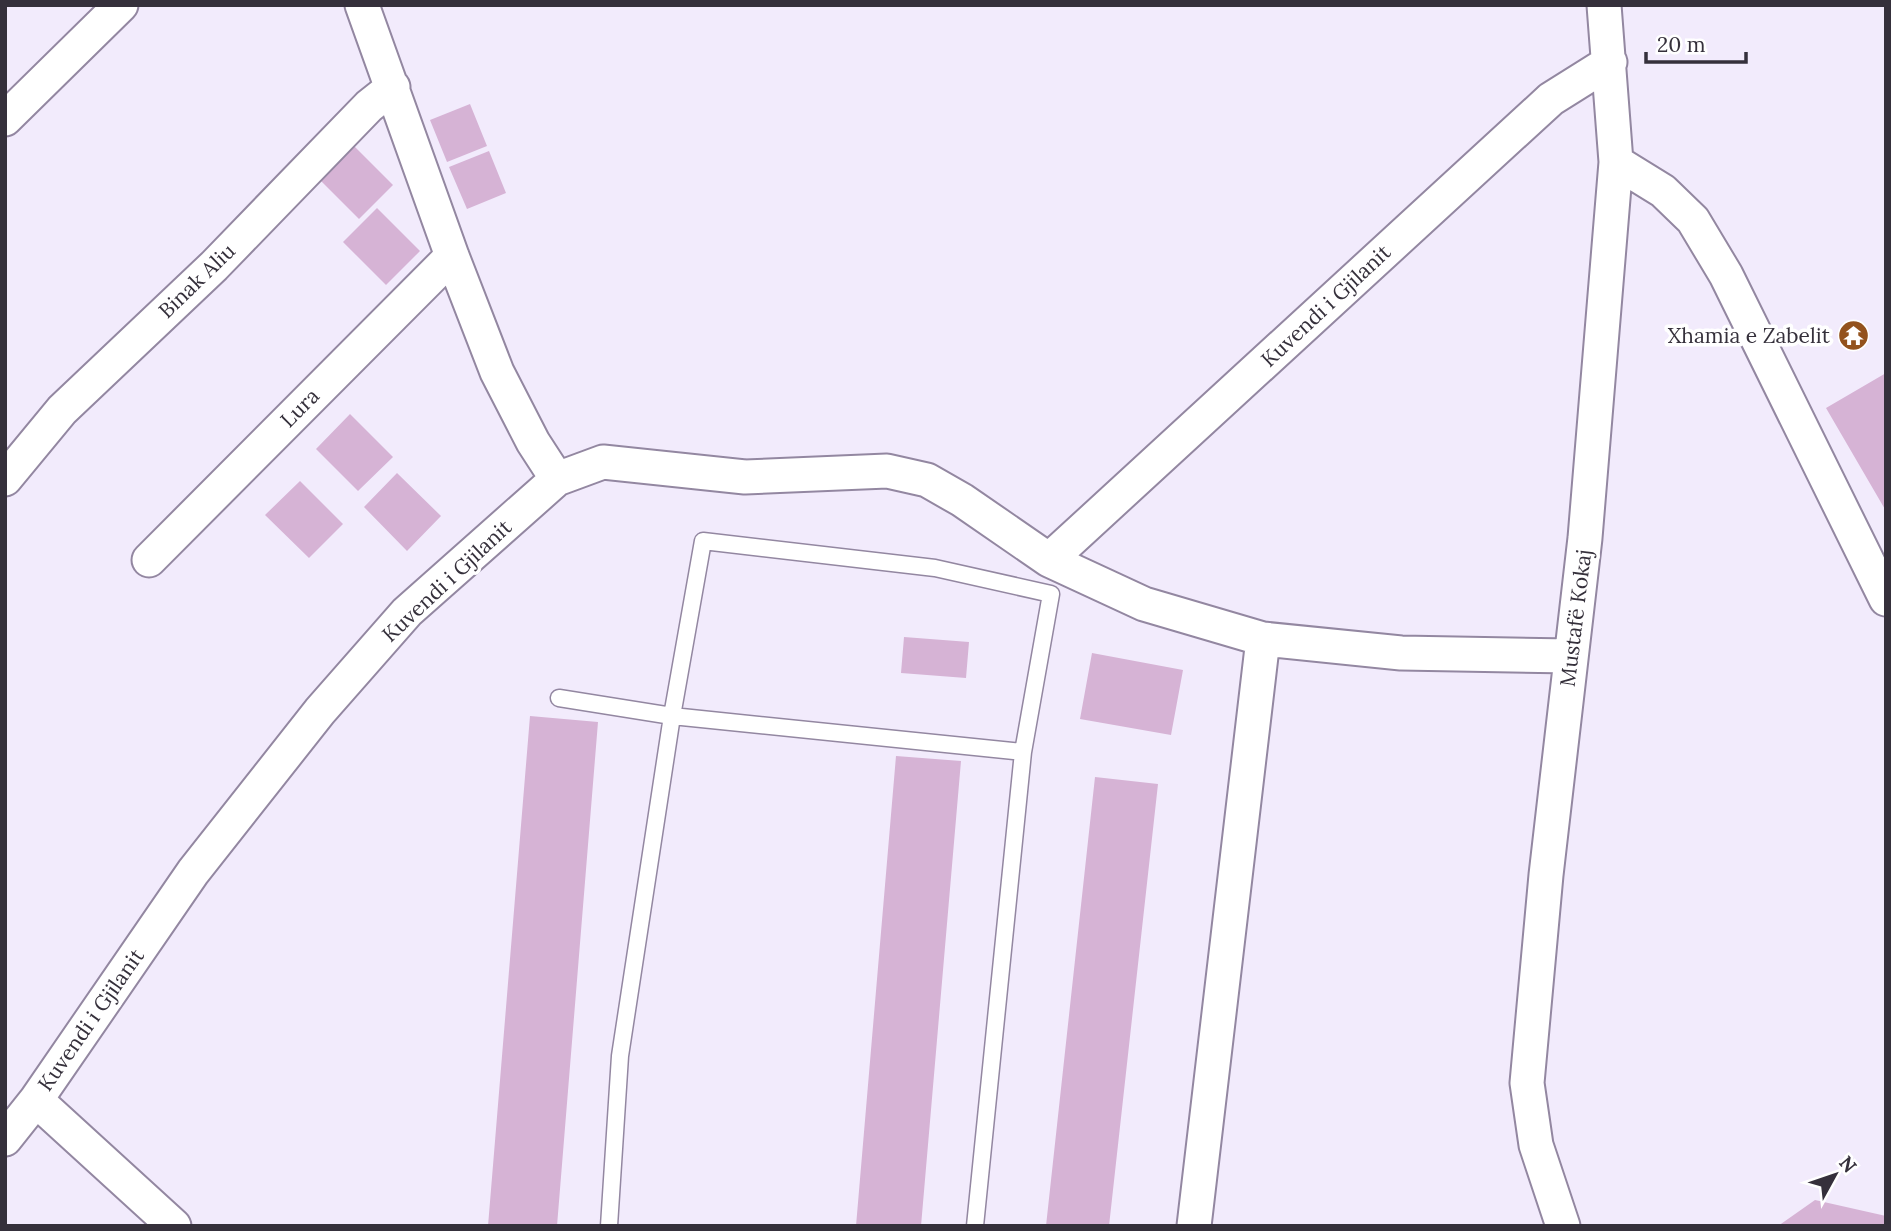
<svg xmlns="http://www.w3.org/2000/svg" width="1891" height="1231" viewBox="0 0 1891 1231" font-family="Lora,serif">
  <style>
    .building { fill: #d6b3d5 }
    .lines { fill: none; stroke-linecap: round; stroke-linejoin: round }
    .service-casing { stroke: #9387a1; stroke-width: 19 }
    .minor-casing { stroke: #9387a1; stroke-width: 37 }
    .service { stroke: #fff; stroke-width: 16 }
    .minor { stroke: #fff; stroke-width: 33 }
    .labels { text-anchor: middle; stroke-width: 7; stroke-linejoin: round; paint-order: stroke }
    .street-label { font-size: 21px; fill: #35303b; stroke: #fff }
    .poi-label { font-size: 21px; fill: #35303b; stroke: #fff; text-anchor: end }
  </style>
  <rect width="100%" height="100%" fill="#f2ebfc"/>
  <path class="building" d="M 470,104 L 487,146 L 447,162 L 430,120 Z
    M 350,142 L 393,185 L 359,219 L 316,176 Z
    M 489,151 L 506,193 L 467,209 L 449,167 Z
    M 377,208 L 420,251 L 386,285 L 343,242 Z
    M 1886,373 L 1886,511 L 1826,408 Z
    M 350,414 L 393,457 L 358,491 L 316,449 Z
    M 397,473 L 441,516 L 407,551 L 364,507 Z
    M 300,481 L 343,524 L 309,558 L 265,515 Z
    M 904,637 L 969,642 L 966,678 L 901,673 Z
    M 1092,653 L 1183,670 L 1171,735 L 1080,719 Z
    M 530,716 L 598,722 L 557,1226 L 488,1226 Z
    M 896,756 L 961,761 L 921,1226 L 856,1226 Z
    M 1095,777 L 1158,784 L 1109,1226 L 1046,1226 Z
    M 1815,1200 L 1886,1216 L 1886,1226 L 1778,1226 Z"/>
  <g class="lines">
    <defs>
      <path id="service" d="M 559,698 L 672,716 L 703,541 L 935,568 L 1051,594 L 1023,752
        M 609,1226 L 620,1056 L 672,716 L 1023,752 L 975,1226"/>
      <path id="minor" d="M 362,5 L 452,256 L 497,372 L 533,442 L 557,479
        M 5,119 L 121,5
        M 1616,162 L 1663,191 L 1693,220 L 1726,275 L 1886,599
        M 5,479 L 62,410 L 214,266 L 369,106 L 393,87
        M 149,560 L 452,256
        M 1049,560 L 1551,99 L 1610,62
        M 36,1100 L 174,1226
        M 5,1139 L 36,1100 L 193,872 L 320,711 L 407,612 L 557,479 L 603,462 L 745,477 L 887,471 L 927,480 L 962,500 L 1049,560 L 1144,604 L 1263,639 L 1401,653 L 1571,656
        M 1194,1226 L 1263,639
        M 1563,1226 L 1536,1145 L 1527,1083 L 1546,875 L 1585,538 L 1616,162 L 1604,5"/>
    </defs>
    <use href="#service" class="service-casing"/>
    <use href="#minor" class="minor-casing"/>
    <use href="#service" class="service"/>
    <use href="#minor" class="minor"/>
  </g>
  <defs>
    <symbol id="temple-disc" viewBox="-11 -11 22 22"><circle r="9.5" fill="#93521d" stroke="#fff"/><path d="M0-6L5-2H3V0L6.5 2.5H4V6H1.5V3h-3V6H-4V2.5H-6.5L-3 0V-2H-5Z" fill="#fff"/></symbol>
  </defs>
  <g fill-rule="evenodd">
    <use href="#temple-disc" x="1836" y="318" width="35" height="35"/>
  </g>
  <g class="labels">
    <g class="street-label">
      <text transform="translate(197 281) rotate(-44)" y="7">Binak Aliu</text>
      <text transform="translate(1326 306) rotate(-43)" y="7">Kuvendi i Gjilanit</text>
      <text transform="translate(300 408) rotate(-45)" y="7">Lura</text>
      <text transform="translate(447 581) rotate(-43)" y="7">Kuvendi i Gjilanit</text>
      <text transform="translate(1576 618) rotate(-83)" y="7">Mustafë Kokaj</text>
      <text transform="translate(91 1020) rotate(-55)" y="7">Kuvendi i Gjilanit</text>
    </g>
    <g class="poi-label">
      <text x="1830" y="343">Xhamia e Zabelit</text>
    </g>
  </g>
  <rect width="1891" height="1231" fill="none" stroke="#35303b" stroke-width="14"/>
  <g transform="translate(1835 1175) rotate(50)" stroke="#ffffff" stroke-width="5" paint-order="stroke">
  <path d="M0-5L12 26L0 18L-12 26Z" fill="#35303b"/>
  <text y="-10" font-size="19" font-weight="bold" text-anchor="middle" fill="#35303b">N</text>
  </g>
  <path d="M1646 52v10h100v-10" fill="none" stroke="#35303b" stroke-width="3.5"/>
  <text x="1657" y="52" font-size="21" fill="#35303b" stroke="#ffffff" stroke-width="5" paint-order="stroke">20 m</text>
</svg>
